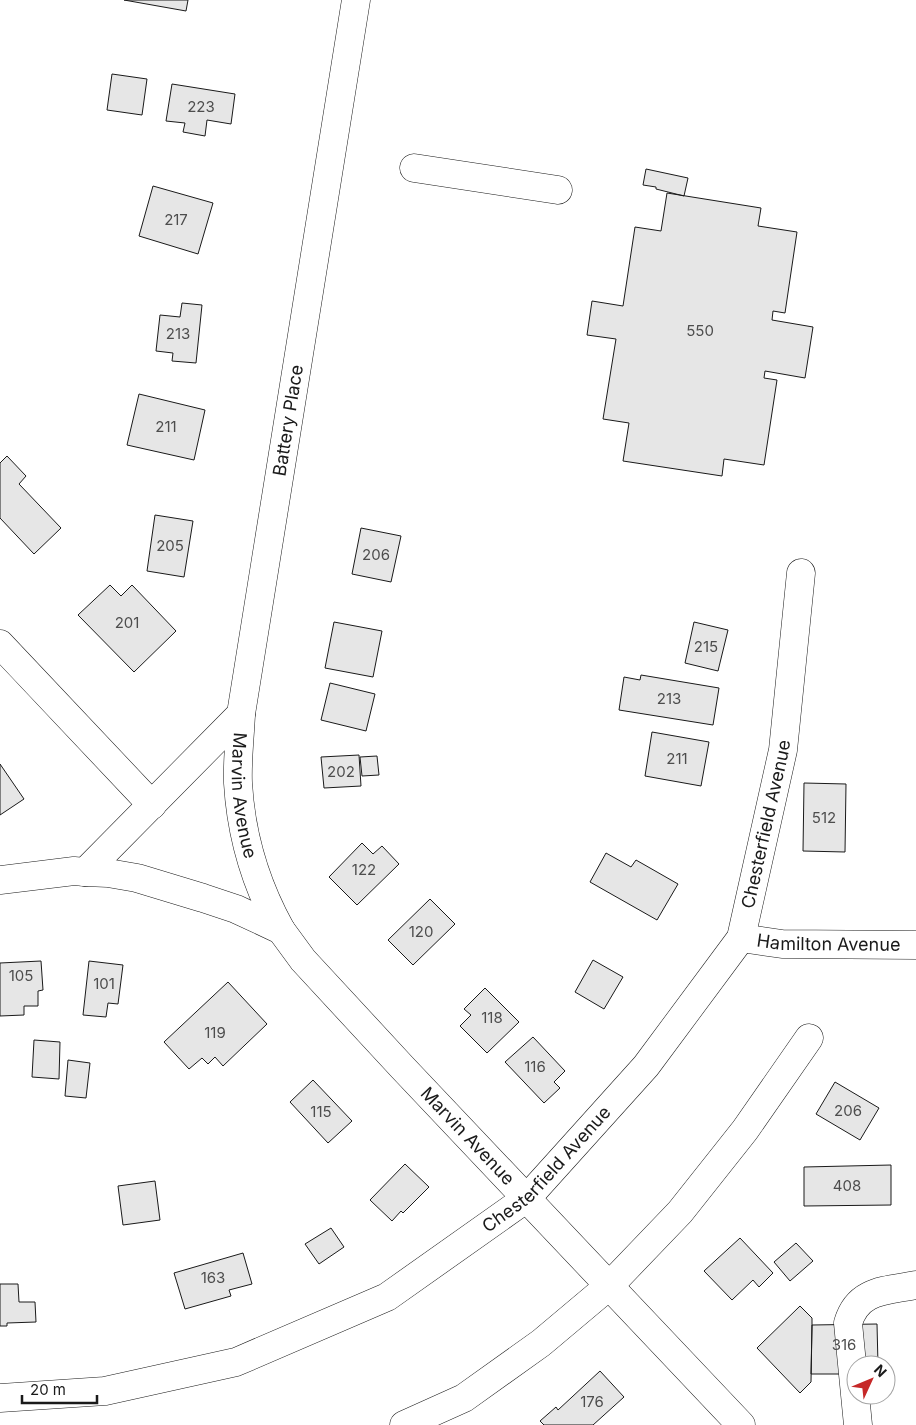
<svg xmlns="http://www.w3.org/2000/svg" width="916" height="1425" viewBox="0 0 916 1425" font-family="Inter,sans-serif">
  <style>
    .building { fill: #e6e6e6; stroke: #1a1a1a }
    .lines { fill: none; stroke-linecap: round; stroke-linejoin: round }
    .minor-casing { stroke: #1a1a1a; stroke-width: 29 }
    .minor { stroke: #fff; stroke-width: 28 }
    .labels { text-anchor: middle; stroke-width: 4; stroke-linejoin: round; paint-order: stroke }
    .number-label { font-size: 15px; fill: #4d4d4d }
    .street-label { font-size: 18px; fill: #1a1a1a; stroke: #fff }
  </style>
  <rect width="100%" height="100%" fill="#fff"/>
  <path class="building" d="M 124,0 L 188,0 L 186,11 Z
    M 112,74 L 147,79 L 142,115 L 107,110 Z
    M 172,84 L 235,94 L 231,124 L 207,120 L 205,136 L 183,132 L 185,123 L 166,121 Z
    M 646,169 L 688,178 L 684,196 L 656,189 L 656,187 L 643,185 Z
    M 153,186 L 213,203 L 198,254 L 139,236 Z
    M 667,193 L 761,208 L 758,226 L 797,232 L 785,313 L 773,311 L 772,320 L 813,327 L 805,378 L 765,371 L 764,378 L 777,380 L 764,465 L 724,459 L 722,476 L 623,461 L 629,423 L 603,419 L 616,339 L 587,335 L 592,301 L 623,306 L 635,227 L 661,231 Z
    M 182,303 L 202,305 L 196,363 L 172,361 L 173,353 L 156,351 L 160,315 L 180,317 Z
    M 139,394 L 205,410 L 194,460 L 127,445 Z
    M 7,456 L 26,476 L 19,484 L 61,528 L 34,554 L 0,518 L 0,463 Z
    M 155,515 L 193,521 L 184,577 L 147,571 Z
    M 361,528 L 401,536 L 391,582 L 352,574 Z
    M 110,585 L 121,596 L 132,585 L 176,631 L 134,672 L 78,615 Z
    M 334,622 L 382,631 L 373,677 L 325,668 Z
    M 694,622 L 728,630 L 718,671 L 685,663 Z
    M 641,675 L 719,688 L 713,725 L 619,710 L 624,677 L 640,680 Z
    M 330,683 L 375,694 L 366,731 L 321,720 Z
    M 652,732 L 709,742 L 701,786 L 645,776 Z
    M 359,755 L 361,786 L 324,788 L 321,757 Z
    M 377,756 L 379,775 L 362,776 L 360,757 Z
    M 0,764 L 24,799 L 0,815 Z
    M 804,783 L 846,784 L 845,852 L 803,851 Z
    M 362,843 L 373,854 L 382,846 L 399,864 L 357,905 L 329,877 Z
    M 606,853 L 631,867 L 636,860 L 678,884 L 657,920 L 590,882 Z
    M 430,899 L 455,924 L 413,965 L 388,940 Z
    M 593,960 L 623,977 L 604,1009 L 575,992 Z
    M 41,961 L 43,990 L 38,991 L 38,1006 L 24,1006 L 24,1015 L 0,1016 L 0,963 Z
    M 89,961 L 123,965 L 118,1004 L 108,1003 L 106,1017 L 83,1015 Z
    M 228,982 L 267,1024 L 223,1066 L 215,1057 L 208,1064 L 202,1058 L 189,1069 L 164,1042 Z
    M 485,988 L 519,1022 L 487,1053 L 460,1026 L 471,1015 L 464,1009 Z
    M 533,1037 L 565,1071 L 554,1082 L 560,1088 L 544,1103 L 505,1062 Z
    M 34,1040 L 60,1042 L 59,1079 L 32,1077 Z
    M 68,1060 L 90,1063 L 86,1098 L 65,1096 Z
    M 313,1080 L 352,1121 L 328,1143 L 290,1102 Z
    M 835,1082 L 879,1108 L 860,1140 L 816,1114 Z
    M 405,1164 L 429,1187 L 403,1213 L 401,1211 L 392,1221 L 370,1200 Z
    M 891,1165 L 891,1205 L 804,1206 L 804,1167 Z
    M 155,1181 L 160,1220 L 123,1225 L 118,1186 Z
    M 331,1228 L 344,1247 L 319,1264 L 305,1244 Z
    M 740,1238 L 773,1273 L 759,1287 L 753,1280 L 732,1300 L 704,1271 Z
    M 796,1243 L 813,1261 L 790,1281 L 774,1262 Z
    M 243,1253 L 252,1284 L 229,1290 L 231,1296 L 185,1309 L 174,1273 Z
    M 0,1284 L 18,1284 L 19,1302 L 35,1302 L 36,1322 L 7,1323 L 7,1326 L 0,1326 Z
    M 800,1306 L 812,1318 L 812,1325 L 811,1382 L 800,1393 L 757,1348 Z
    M 877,1324 L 878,1365 L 856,1365 L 856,1374 L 811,1374 L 812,1325 Z
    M 600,1371 L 624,1397 L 593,1425 L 544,1425 L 540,1421 L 556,1407 L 558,1410 Z"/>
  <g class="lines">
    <defs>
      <g id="minor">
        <path d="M 414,168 L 558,190"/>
        <path d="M 0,644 L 152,805"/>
        <path id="s1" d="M 241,714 C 240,737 237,761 238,783 C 241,835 256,885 281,930"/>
        <path id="s2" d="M 85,872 L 108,873 L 137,878 L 203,898 L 236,909 L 281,930 L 303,960 L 402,1067 L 741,1425"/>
        <path id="s3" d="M 0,880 L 74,871 L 85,872 L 241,714 L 356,0"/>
        <path id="s4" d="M 741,938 L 782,944 L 916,945"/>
        <path id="s5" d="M 0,1398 L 105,1391 L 236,1362 L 387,1297 L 527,1198 L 646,1066 L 741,938 L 783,750 L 801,573"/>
        <path d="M 404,1425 L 464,1398 L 541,1343 L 610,1285 L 680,1212 L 745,1130 L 809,1038"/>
        <path d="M 858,1425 L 848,1323 C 858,1289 886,1291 916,1285"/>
      </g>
    </defs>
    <use href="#minor" class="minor-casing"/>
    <use href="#minor" class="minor"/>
  </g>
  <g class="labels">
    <g class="number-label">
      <text x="201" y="112">223</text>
      <text x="176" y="225">217</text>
      <text x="700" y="336">550</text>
      <text x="178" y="339">213</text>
      <text x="166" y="432">211</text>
      <text x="170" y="551">205</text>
      <text x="376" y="560">206</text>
      <text x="127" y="628">201</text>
      <text x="706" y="652">215</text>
      <text x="669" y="704">213</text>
      <text x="677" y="764">211</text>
      <text x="341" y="777">202</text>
      <text x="824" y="823">512</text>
      <text x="364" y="875">122</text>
      <text x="421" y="937">120</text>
      <text x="21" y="981">105</text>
      <text x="104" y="989">101</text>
      <text x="492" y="1023">118</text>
      <text x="215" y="1038">119</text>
      <text x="535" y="1072">116</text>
      <text x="848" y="1116">206</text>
      <text x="321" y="1117">115</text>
      <text x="847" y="1191">408</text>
      <text x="213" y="1283">163</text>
      <text x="844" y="1350">316</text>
      <text x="592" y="1407">176</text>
    </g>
    <g class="street-label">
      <text dy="6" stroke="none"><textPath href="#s3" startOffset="605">Battery Place</textPath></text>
      <text dy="6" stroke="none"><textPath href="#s1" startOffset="82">Marvin Avenue</textPath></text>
      <text dy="6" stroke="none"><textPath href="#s5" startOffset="1029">Chesterfield Avenue</textPath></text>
      <text dy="6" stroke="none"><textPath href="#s4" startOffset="88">Hamilton Avenue</textPath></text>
      <text dy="6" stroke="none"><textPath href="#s2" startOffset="484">Marvin Avenue</textPath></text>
      <text dy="6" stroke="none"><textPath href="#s5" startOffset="609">Chesterfield Avenue</textPath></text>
    </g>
  </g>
  <g transform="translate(871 1380) rotate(46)"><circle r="24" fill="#ffffff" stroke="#a3a3a3"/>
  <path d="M0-4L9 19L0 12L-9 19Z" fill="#c62828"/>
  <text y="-8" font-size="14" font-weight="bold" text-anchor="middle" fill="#1a1a1a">N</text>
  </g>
  <path d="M22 1395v8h75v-8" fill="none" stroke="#1a1a1a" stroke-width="2.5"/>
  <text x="30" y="1395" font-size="15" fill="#1a1a1a" stroke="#ffffff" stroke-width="4" paint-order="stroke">20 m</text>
</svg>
